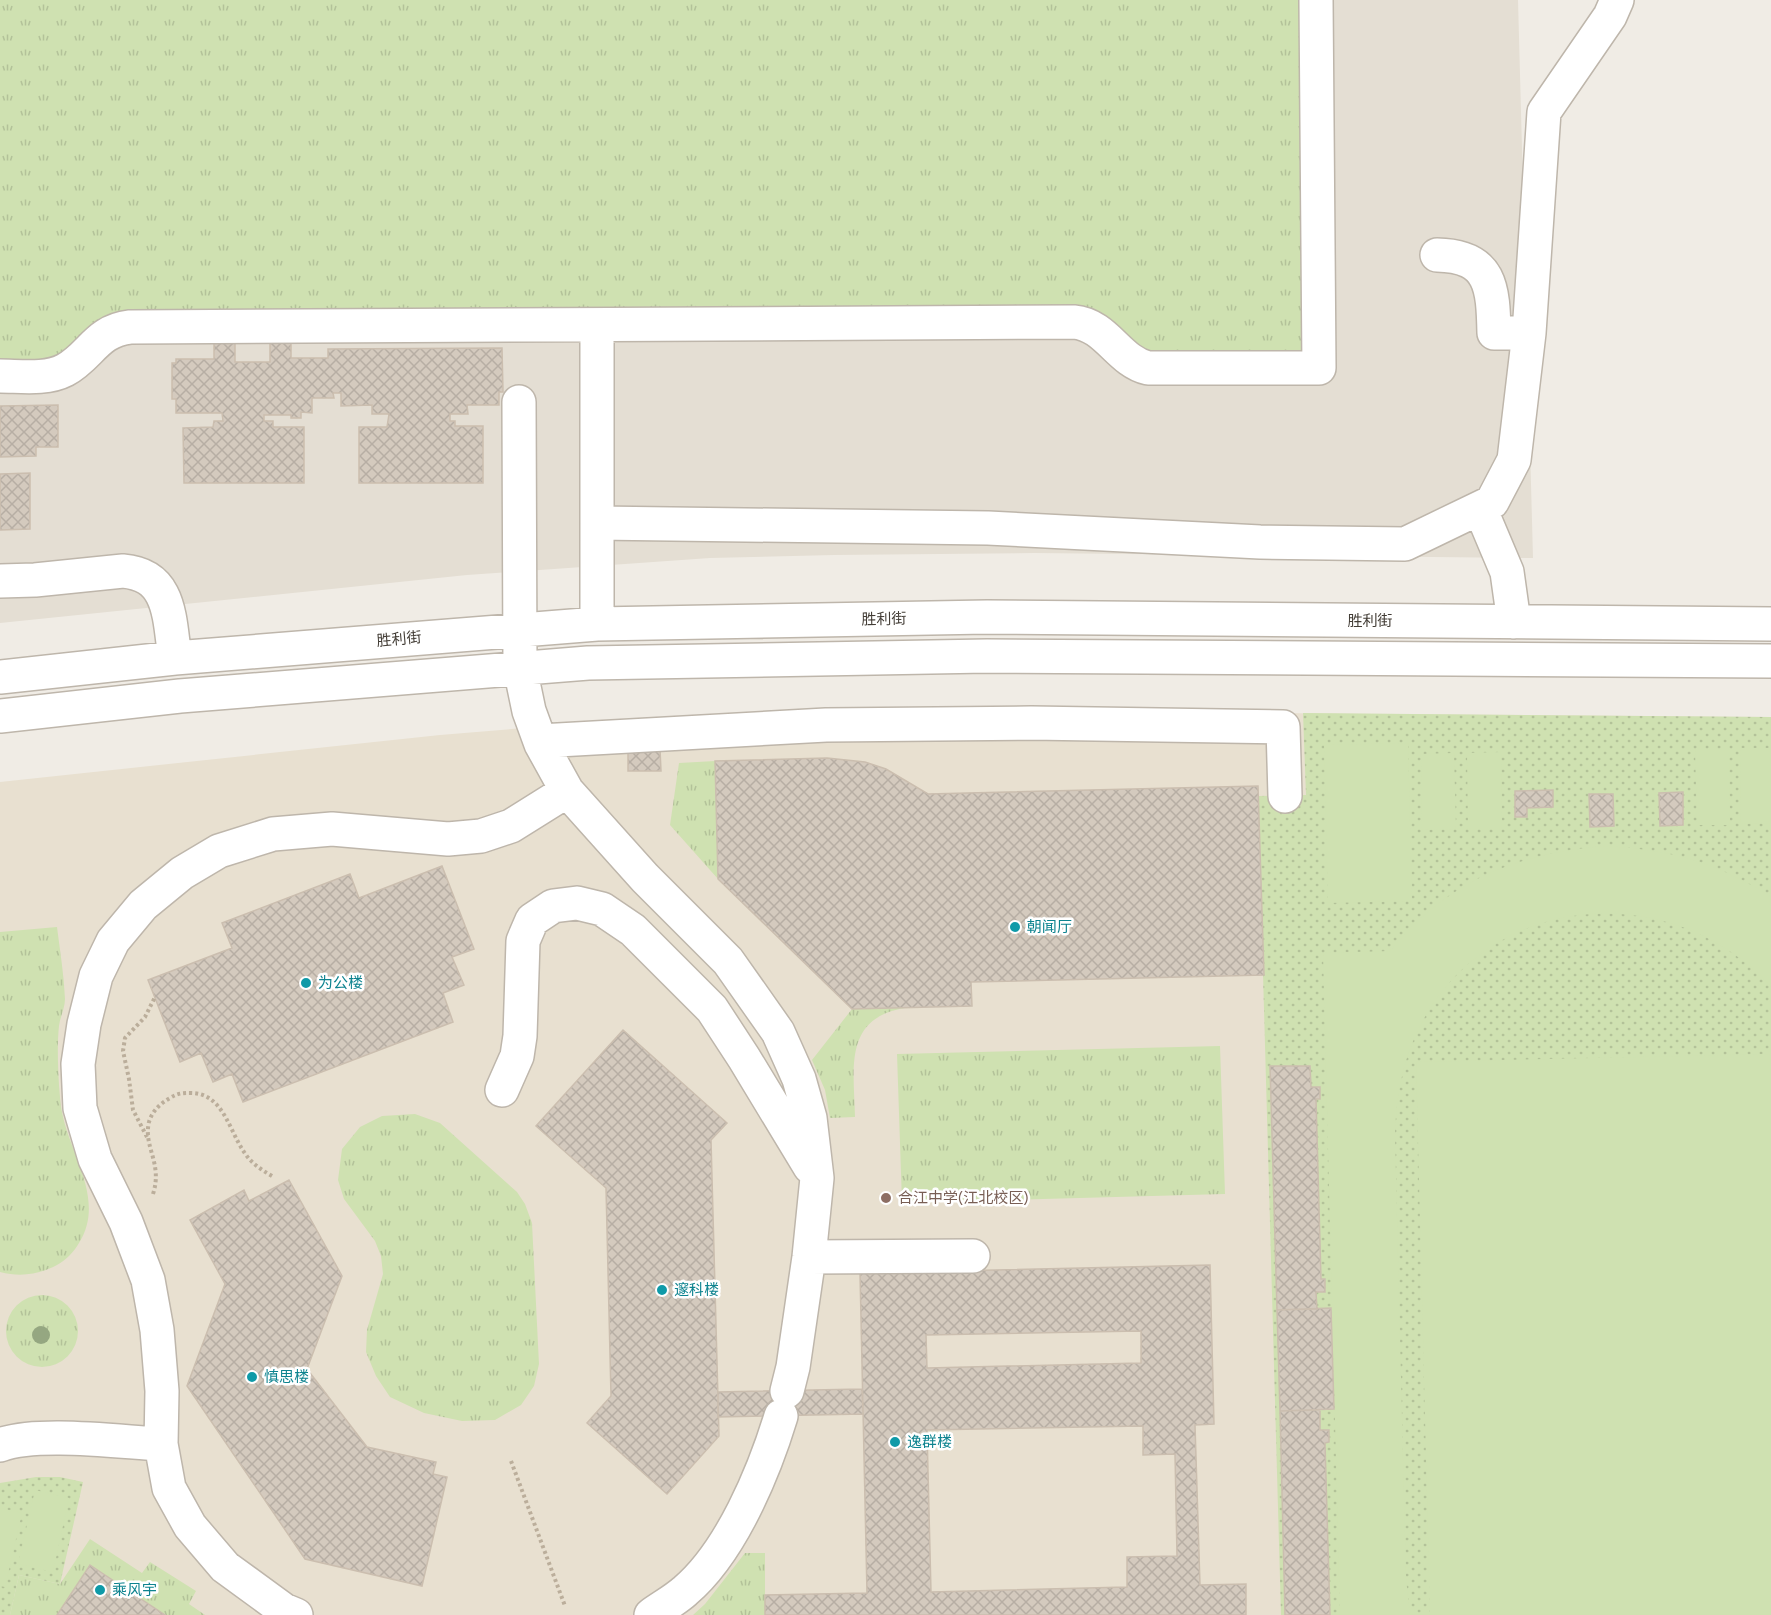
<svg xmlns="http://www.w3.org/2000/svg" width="1771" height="1615" viewBox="0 0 1771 1615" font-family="Figtree,'Noto Sans SC',sans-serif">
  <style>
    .residential { fill: #e4ded3 }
    .education { fill: #e8e0d0 }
    .grass { fill: url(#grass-tufts) }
    .park { fill: url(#park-dots) }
    .pitch { fill: #cfe1b1 }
    .building { fill: url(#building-cross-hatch); stroke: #cbbeaf; stroke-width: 1.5; fill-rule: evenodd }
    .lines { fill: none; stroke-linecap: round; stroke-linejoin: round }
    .minor-casing { stroke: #beb6ab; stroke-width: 36 }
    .path { stroke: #bbae9b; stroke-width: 4; stroke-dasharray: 3 3; stroke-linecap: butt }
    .minor { stroke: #fff; stroke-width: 33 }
    .tree { fill: #95a781 }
    .culture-dot { fill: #0f9aa8; stroke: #fff; stroke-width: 2 }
    .education-dot { fill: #8d6e63; stroke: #fff; stroke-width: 2 }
    .labels { text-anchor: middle; stroke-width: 5; stroke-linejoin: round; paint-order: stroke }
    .street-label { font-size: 15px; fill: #423c35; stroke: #fff }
    .culture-label { font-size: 15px; fill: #0d838f; stroke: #fff; text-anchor: start }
    .education-label { font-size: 15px; fill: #785e54; stroke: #fff; text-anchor: start }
  </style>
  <defs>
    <pattern id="grass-tufts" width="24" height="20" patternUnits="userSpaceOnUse" patternTransform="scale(1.5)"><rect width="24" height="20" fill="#cfe1b1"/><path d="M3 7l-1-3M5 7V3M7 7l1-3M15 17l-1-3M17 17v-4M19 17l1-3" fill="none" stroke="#b3c299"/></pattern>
    <pattern id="park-dots" width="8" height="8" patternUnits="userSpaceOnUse" patternTransform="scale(1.5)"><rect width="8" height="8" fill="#cfe1b1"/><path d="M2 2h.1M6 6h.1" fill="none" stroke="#b3c299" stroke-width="1.8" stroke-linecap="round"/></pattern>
    <pattern id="building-cross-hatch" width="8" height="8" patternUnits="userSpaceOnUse" patternTransform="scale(1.5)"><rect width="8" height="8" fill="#d4cabe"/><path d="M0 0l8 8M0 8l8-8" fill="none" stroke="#b7aea4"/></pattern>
  </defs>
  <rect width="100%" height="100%" fill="#f0ece5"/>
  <path class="residential" d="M 0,0 L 1518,0 L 1533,558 L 1034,553 L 834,555 L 710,558 L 467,575 L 0,623 Z"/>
  <path class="education" d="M 1010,711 L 1771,717 L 1771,1615 L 0,1615 L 0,782 L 440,735 L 596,722 Z"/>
  <path class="grass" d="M 0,0 L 1305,0 L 1308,357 L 1150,357 L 1110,326 L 129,316 L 65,357 L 0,364 Z
    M 715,761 L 718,879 L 670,825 L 679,763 Z
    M 57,927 C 60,951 64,975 65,999 C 65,1008 60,1017 59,1026 C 57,1045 58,1066 59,1085 C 60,1094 60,1104 62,1112 C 70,1155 106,1200 79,1243 C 74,1252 66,1260 57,1265 C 38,1275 20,1277 0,1272 L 0,932 Z
    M 905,1008 C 843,1018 854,1069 855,1117 L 830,1118 L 825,1090 L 812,1060 L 852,1009 Z
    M 1220,1046 L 1225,1194 L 902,1203 L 897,1054 Z
    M 415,1114 L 440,1123 L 517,1192 L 525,1204 L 532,1223 L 539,1364 L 534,1386 L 521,1405 L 495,1420 L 462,1421 L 424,1413 L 390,1397 L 376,1376 L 366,1352 L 367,1330 L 383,1274 L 381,1256 L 375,1241 L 344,1199 L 338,1180 L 342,1149 L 360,1127 L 382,1116 Z
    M6 1331a36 36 0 1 1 72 0a36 36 0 1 1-72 0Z
    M 90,1539 L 142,1573 L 150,1562 L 196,1591 L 189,1604 L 205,1615 L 165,1615 L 90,1566 L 57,1615 L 10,1615 L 19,1575 L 60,1584 Z
    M 745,1553 L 765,1553 L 765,1615 L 693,1615 L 705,1604 Z"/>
  <path class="park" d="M 1303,713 L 1771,717 L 1771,1615 L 1281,1615 L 1258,796 L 1306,795 Z
    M 36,1477 L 60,1477 L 83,1482 L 60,1584 L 19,1575 L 10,1615 L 0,1615 L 0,1483 Z"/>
  <path class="pitch" d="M 1408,743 L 1412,901 L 1328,903 L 1324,745 Z
    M 1740,748 L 1771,748 L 1771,823 L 1741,824 Z
    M 1695,749 L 1729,749 L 1730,825 L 1697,825 Z
    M 1501,752 L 1502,829 L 1468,829 L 1467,753 Z
    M 1454,753 L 1456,829 L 1422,830 L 1421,754 Z
    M 1602,846 C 1668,849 1715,861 1771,897 L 1771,987 C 1672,877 1489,891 1420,1026 C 1402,1062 1396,1098 1395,1137 L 1406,1578 L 1410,1615 L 1340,1615 L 1323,953 L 1390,951 C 1448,881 1513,855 1602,846 Z
    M 1771,1054 L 1771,1615 L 1430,1615 L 1416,1062 Z
    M 35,1490 L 69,1498 L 53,1572 L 18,1564 Z
    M 0,1508 L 22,1513 L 5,1587 L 0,1586 Z"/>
  <path class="building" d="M 270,342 L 291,342 L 291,358 L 328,358 L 328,349 L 502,348 L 503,392 L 499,392 L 499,405 L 467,405 L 468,414 L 450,414 L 450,421 L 455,421 L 455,426 L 483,426 L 483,483 L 359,483 L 359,427 L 387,427 L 389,414 L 372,414 L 372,405 L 341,406 L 341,393 L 333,393 L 334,398 L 312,398 L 312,413 L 301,412 L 301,418 L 291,418 L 291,415 L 264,415 L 264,421 L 273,421 L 273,427 L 304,427 L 304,483 L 184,483 L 183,428 L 213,427 L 214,421 L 223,421 L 222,413 L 176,413 L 176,399 L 172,399 L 172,363 L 176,363 L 176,359 L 214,359 L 214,343 L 235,343 L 235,362 L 270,362 Z
    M 58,405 L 58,447 L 36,447 L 36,456 L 0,457 L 0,406 Z
    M 30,473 L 30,529 L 0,530 L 0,474 Z
    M 660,749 L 661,771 L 628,771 L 628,750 Z
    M 827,758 L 865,762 L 886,769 L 928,794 L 1258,786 L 1264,975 L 971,982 L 972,1006 L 852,1009 L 718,879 L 715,761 Z
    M 1553,790 L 1553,807 L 1527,808 L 1527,817 L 1515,817 L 1515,791 Z
    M 1683,792 L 1683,825 L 1660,826 L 1659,793 Z
    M 1589,794 L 1613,794 L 1614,826 L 1590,827 Z
    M 442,866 L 474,949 L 452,957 L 464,985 L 443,993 L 453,1022 L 243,1102 L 232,1074 L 213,1082 L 201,1053 L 180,1062 L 148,980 L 232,948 L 222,923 L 350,874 L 359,898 Z
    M 623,1030 L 727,1123 L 711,1140 L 719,1436 L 667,1494 L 587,1423 L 611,1396 L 606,1188 L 536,1126 Z
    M 1270,1066 L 1310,1066 L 1311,1087 L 1320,1087 L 1320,1099 L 1316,1099 L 1321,1279 L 1325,1279 L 1325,1292 L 1316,1292 L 1317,1309 L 1277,1310 Z
    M 289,1180 L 342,1276 L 307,1369 L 367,1447 L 436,1462 L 433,1474 L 447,1477 L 422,1586 L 305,1559 L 187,1386 L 225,1284 L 190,1220 L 244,1190 L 249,1201 Z
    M 1210,1265 L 1214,1424 L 1195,1425 L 1200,1585 L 1246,1584 L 1246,1615 L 765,1615 L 765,1595 L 867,1593 L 860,1273 ZM 1141,1331 L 1141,1363 L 927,1368 L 926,1335 ZM 1143,1426 L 1143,1455 L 1175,1454 L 1177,1556 L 1127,1557 L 1127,1587 L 931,1592 L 927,1430 Z
    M 1331,1308 L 1334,1409 L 1280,1411 L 1277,1310 Z
    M 862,1389 L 863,1414 L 718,1417 L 718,1392 Z
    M 1320,1410 L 1320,1430 L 1329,1430 L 1329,1442 L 1325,1443 L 1330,1615 L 1285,1615 L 1280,1411 Z
    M 90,1565 L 165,1615 L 57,1615 Z"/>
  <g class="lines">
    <defs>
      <path id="minor" d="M 1437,255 C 1492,256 1493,288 1494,333 L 1529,333
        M 597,325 L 597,624
        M 0,376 C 20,376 46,380 65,370 C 91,356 96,331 130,327 L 1074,322 C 1107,325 1118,361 1148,368 L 1319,368 L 1316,0
        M 519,402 L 520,668 L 529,711 L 541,744 L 567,791 L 645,878 L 728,961 L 778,1032 L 799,1079 L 810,1118 L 817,1178 L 809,1257 L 793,1367 L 787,1391
        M 1480,508 L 1507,572 L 1514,622
        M 597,523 L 988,528 L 1260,542 L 1405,544 L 1492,502 L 1514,460 L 1529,333 L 1544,112 L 1610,16 L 1617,0
        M 0,581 L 35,580 L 123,571 C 172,575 169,619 175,658
        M 0,677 L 175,658 L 597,624 L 987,617 L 1771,624
        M 0,716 L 180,696 L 588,663 L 987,656 L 1771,661
        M 540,741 L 826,725 L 1031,723 L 1283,727 L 1285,796
        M 502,1090 L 517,1056 L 520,1036 L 523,941 L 532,920 L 553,906 L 577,903 L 602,909 L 633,930 L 712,1009 L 744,1058 L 810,1167
        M 809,1257 L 973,1256
        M 0,1445 C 37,1431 120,1442 161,1444
        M 296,1615 L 284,1610 L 225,1567 L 190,1526 L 169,1488 L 161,1444 L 162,1391 L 157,1330 L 148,1280 L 126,1222 L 95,1159 L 80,1108 L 78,1064 L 84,1024 L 96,976 L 113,941 L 143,905 L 182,873 L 219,851 L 273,834 L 332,829 L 448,839 L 481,836 L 511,826 L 567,791
        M 651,1615 C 662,1607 675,1600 685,1591 C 731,1552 764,1472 781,1416"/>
    </defs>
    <use href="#minor" class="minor-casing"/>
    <path class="path" d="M 147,1137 L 133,1110 L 129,1079 L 123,1051 L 125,1038 L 145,1017 L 155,997
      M 153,1194 C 163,1163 143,1147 149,1122 C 152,1111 161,1103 170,1098 C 178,1093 182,1093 192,1093 C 223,1094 229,1130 244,1152 C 251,1163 260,1169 272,1176
      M 511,1461 L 565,1606"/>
    <use href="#minor" class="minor"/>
  </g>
  <circle class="tree" cx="41" cy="1335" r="9"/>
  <g class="culture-dot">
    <circle cx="1015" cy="927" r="6"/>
    <circle cx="306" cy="983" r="6"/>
    <circle cx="662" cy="1290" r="6"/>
    <circle cx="252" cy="1377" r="6"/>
    <circle cx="895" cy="1442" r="6"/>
    <circle cx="100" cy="1590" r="6"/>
  </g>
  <circle class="education-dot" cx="886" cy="1198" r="6"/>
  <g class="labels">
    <g class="street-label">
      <text transform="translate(884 619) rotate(-1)" y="5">胜利街</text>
      <text x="1370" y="626">胜利街</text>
      <text transform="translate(399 639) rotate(-5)" y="5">胜利街</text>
    </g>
    <g class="culture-label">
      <text x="1027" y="932">朝闻厅</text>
      <text x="318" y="988">为公楼</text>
      <text x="674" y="1295">邃科楼</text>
      <text x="264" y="1382">慎思楼</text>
      <text x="907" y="1447">逸群楼</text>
      <text x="112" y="1595">乘风宇</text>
    </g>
    <g class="education-label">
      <text x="898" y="1203">合江中学(江北校区)</text>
    </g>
  </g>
</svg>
